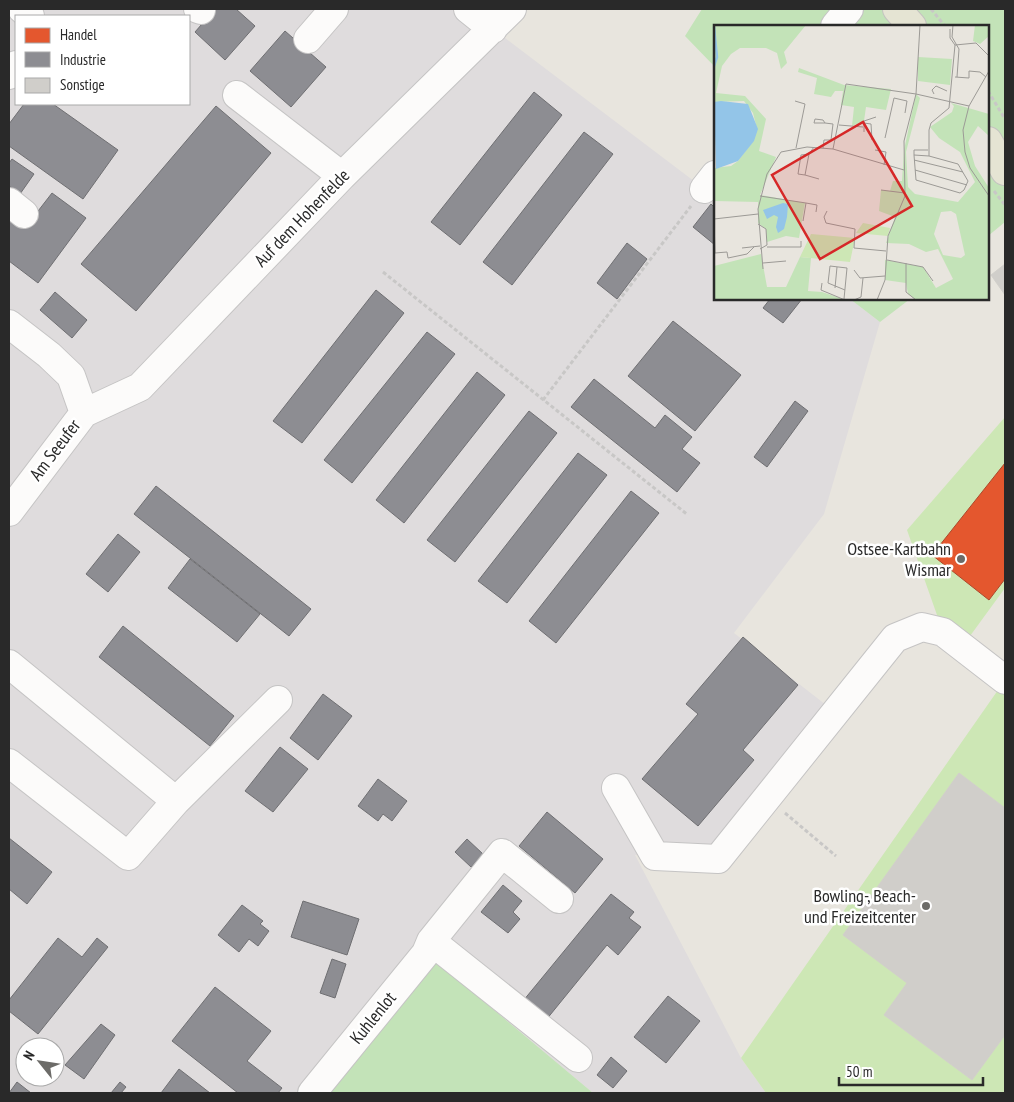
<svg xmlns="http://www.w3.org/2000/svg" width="1014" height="1102" viewBox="0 0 1014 1102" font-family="'PT Sans Narrow',sans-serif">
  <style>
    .industrial { fill: #dfdcdd; fill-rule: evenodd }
    .green { fill: #c3e3b8 }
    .pitch { fill: #cde7b5 }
    .shops { fill: #e4572e; stroke: #ac492c }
    .industry { fill: #8d8d92; stroke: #6f6f72 }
    .building { fill: #d0ceca; stroke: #d2d0cb }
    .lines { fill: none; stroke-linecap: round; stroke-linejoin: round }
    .minor-casing { stroke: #c5c4c4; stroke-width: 30 }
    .major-casing { stroke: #c4c3c0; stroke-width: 30 }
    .path { stroke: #c8c7c6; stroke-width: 3; stroke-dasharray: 4 2.5; stroke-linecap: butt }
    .minor { stroke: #fcfbfa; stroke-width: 28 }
    .major { stroke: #e5e4d3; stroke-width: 28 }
    .poi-dot { fill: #6c6b68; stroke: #fff; stroke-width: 2 }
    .labels { text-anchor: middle; stroke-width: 5; stroke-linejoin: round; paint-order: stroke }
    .street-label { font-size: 18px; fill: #292929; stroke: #fff }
    .poi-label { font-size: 18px; fill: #292929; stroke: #fff; text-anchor: end }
    .inset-river { fill: none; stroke: #93c5e8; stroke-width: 2.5 }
    .inset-road { fill: none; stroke: #9c9a96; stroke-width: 1 }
    .view { fill: #d62828; fill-opacity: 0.15; stroke: #d62828; stroke-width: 2.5 }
    .inset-edge { fill: none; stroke: #292929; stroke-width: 2.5 }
  </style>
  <rect width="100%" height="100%" fill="#e8e5de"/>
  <path class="industrial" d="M 9,9 L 512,9 L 493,29 L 715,197 L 715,299 L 850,299 L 880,322 L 824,514 L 734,633 L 835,712 L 718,859 L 635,855 L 741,1058 L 766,1093 L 593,1093 L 426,953 L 312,1093 L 9,1093 ZM 16,16 L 189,16 L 189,104 L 16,104 ZM 25,1047 L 55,1047 L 55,1077 L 25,1077 Z"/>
  <path class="green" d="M 702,9 L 1005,9 L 1005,222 L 988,236 L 988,26 L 715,26 L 715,67 L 685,36 Z
    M 850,299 L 910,299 L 880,322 Z
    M 426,953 L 593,1093 L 312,1093 Z"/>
  <path class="pitch" d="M 1005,417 L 1005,588 L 962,647 L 943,632 L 907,530 Z
    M 1005,680 L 1005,1093 L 766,1093 L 741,1058 Z"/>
  <path class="shops" d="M 1005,463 L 1005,579 L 989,600 L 932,555 Z"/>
  <path class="industry" d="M 215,9 L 236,9 L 255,26 L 225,60 L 195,32 Z
    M 285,31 L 326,67 L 291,107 L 250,71 Z
    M 534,92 L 562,115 L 460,245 L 431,222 Z
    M 24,104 L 53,104 L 118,150 L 83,199 L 9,146 L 9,124 Z
    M 216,106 L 271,153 L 136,311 L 81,264 Z
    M 584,132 L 613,154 L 512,285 L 483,262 Z
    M 12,159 L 34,174 L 20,194 L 9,186 L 9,163 Z
    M 52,193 L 86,218 L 38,283 L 9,261 L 9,210 L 28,224 Z
    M 711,204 L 715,208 L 715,245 L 693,227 Z
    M 627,243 L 647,259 L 617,299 L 597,283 Z
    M 376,290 L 404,313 L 302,443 L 273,421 Z
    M 55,292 L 87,320 L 72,338 L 40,310 Z
    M 770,299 L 802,299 L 783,323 L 763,308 Z
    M 673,321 L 741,375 L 695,431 L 628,376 Z
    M 427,332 L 455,354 L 352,483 L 324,460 Z
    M 477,372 L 505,395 L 404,523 L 376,500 Z
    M 594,379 L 655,428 L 665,415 L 692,437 L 682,449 L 700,463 L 677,492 L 571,407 Z
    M 795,401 L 808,411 L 767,467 L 754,457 Z
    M 529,411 L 557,433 L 455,562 L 427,540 Z
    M 578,453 L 607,475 L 507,603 L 478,581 Z
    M 156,486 L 311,609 L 289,636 L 134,514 Z
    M 631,491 L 659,513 L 556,643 L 529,621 Z
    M 118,534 L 140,552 L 108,592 L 86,574 Z
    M 190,559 L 260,614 L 237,642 L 168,588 Z
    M 123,626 L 234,716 L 210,746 L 99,657 Z
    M 743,637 L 798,685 L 743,750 L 754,760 L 698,826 L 642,779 L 698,714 L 686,704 Z
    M 323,694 L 352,716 L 318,760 L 290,738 Z
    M 280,747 L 308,769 L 273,812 L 245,791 Z
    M 378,779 L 407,801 L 392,821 L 383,814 L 378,821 L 358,806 Z
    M 547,812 L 603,859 L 575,893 L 519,846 Z
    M 9,838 L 52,872 L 27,904 L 9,889 Z
    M 467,839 L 483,854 L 471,867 L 455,852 Z
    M 503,885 L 522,901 L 513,912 L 520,919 L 508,933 L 481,912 Z
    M 611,894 L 634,912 L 629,918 L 641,927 L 618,955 L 607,945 L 546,1020 L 523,1001 Z
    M 303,901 L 359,919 L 347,955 L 291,937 Z
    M 242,905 L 263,921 L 260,924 L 269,931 L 258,946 L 249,939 L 239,952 L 218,935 Z
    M 58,938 L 82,957 L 97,938 L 108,947 L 38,1034 L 9,1011 L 9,1000 Z
    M 332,959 L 346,964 L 335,998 L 320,993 Z
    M 215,987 L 271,1031 L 247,1061 L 282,1088 L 278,1093 L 238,1093 L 172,1041 Z
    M 668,996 L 700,1021 L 666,1063 L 634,1037 Z
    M 101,1024 L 115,1035 L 84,1079 L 65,1065 Z
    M 611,1057 L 627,1071 L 613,1088 L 597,1075 Z
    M 179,1069 L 210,1093 L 161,1093 Z
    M 17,1082 L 31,1093 L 9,1093 Z
    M 120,1082 L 126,1087 L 121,1093 L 111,1093 Z"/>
  <path class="building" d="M 1005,264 L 1005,295 L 991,275 Z
    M 959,773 L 1005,808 L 1005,1035 L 972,1080 L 884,1015 L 907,983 L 843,935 Z"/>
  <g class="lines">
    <defs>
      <path id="minor" d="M 22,9 L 30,16
        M 198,9 L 201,10
        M 468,9 L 493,29
        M 835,26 L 849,9
        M 308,39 L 334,9
        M 9,75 L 16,65
        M 237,95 L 342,176
        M 704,189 L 715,175
        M 9,202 L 24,214
        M 9,324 L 49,355 L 71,376 L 84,413
        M 9,512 L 84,413 L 140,387 L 342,176 L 512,9
        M 9,664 L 176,801 L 278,700
        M 9,763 L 128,856 L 176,801
        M 616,788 L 655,856 L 718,859 L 895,638 L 922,627 L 943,632 L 1005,680
        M 559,899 L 502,853 L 431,941 L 578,1058
        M 312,1093 L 426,953 L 431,941"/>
      <path id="major" d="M 897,9 L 912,26
        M 988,141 L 1005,171"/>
    </defs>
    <use href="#minor" class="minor-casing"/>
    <use href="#major" class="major-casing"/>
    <path class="path" d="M 931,9 L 945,26
      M 988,91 L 1005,119
      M 994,191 L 1005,205
      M 383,272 L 688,515
      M 543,400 L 691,206
      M 785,813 L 836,856"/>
    <use href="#minor" class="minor"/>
    <use href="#major" class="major"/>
  </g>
  <g class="poi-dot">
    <circle cx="961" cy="559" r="5"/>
    <circle cx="926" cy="906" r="5"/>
  </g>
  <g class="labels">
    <g class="street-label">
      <text transform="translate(302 218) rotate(-46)" y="6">Auf dem Hohenfelde</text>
      <text transform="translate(55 450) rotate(-53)" y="6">Am Seeufer</text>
      <text transform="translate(373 1018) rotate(-51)" y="6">Kuhlenlot</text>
    </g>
    <g class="poi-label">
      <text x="951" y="555">Ostsee-Kartbahn<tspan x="951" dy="21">Wismar</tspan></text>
      <text x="916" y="902">Bowling-, Beach-<tspan x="916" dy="21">und Freizeitcenter</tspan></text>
    </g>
  </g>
  <g transform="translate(714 25)">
    <rect width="275" height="275" fill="#e8e5de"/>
    <path d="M 0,0 L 92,0 L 70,27 L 73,38 L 67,44 L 63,28 L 52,23 L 26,23 L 17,29 L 8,41 L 2,68 L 31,71 L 52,94 L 45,126 L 62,132 L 46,170 L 91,178 L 85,213 L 72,211 L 53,217 L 52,204 L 44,198 L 44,177 L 0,176 L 0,143 L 17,141 L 24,136 L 39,116 L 43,104 L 39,88 L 30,76 L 0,77 ZM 261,0 L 275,0 L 275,11 L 266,19 L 259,16 ZM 204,32 L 238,34 L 236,60 L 204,56 ZM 85,43 L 130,60 L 177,64 L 172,85 L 152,82 L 150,96 L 138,101 L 140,82 L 127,80 L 129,66 L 121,66 L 117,72 L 100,69 L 103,53 L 84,47 ZM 202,69 L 206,73 L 192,127 L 194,162 L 201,169 L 244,177 L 261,157 L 246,127 L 225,113 L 216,102 L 238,87 L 240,81 L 237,78 L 275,89 L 275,111 L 264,101 L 254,117 L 261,141 L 275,163 L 275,275 L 202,275 L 194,269 L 192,258 L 171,255 L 171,235 L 209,242 L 222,263 L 239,254 L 224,224 L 212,227 L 195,219 L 172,218 L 181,192 L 165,186 L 167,165 L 176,166 L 179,156 L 188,156 L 190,125 ZM 237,186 L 242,189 L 251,230 L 247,233 L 229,230 L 220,209 L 227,187 ZM 47,229 L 53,262 L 72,262 L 86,232 L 97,233 L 94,266 L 108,267 L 132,275 L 0,275 L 0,241 Z" fill="#c3e3b8" fill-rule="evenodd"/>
    <path d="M 149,198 L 176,203 L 174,211 L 142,208 ZM 97,209 L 141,213 L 136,237 L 86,232 Z" fill="#cde7b5"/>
    <path d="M 7,76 L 34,79 L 44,104 L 40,116 L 24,136 L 2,144 L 0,77 ZM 69,178 L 74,179 L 73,192 L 70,204 L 64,208 L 62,202 L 64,192 L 60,190 L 53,194 L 49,185 Z" fill="#93c5e8"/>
    <path class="inset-river" d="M 0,2 L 3,32 L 0,41"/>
    <path class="inset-road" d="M 239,0 L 238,12 L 245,24 L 243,52M 236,4 L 236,13 L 241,20M 241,52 L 255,53 L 255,46 L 266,47 L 272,52M 202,69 L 255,81 L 249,105 L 251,127 L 256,143 L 275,171M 220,69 L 218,65 L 222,61 L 233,66M 81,76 L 91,79 L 82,123M 255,81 L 275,46M 101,94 L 109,95 L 111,98 L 100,98 ZM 150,98 L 157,99 L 158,115M 125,100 L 149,102M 150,107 L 150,96 L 162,92M 171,113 L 180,73 L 193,76 L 191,88M 100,122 L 95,129 L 91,150 L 105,154M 109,123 L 110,115 L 117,115 L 119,99 L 111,98M 119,124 L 132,59 L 202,69M 161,125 L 172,127 L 170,140M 200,130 L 200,125 L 214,125M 215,131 L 200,130 L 202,155 L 246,168 L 250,165 L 254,156 L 244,139 L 215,131 L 215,105 L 217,98 L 235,83 L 241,20 L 262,18 L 275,31M 200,135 L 249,147M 201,145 L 253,160M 91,150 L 84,149 L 87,130 L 95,129M 167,165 L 191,168M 46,171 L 92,178M 113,186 L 110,192 L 112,198 L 141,204 L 140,223 L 172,226M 89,196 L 92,178 L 103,180 L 102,187M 44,199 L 52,204 L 53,220 L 46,224M 40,222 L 33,229 L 14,233 L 13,227 L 1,228 L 0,194 L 44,189M 53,222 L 87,222 L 87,216M 28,223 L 46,221M 173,235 L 209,242 L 219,256M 49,238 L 72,236M 192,238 L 192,267 L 202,275M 49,244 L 44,184 L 53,149 L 67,127 L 93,122 L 119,124 L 190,145M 140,245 L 146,253 L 171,251M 108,258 L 107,265 L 131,275M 121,263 L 123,242M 130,274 L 133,243 L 116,241 L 114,258 L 131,265M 140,275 L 147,272 L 149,253M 163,275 L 171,255 L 174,211 L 191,171 L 190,116 L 202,69 L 206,0"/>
    <path class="view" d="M 149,97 L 198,181 L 106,234 L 58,150 Z"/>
    <rect width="275" height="275" class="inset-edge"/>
  </g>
  <rect width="1014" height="1102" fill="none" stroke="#292929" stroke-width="20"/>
  <rect x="15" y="15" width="175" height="90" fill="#ffffff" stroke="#a9a9a9"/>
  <rect x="25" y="28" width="25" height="15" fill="#e4572e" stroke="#a9a9a9"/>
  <text x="60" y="40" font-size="15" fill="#292929">Handel</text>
  <rect x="25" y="52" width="25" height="15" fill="#8d8d92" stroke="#a9a9a9"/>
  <text x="60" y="65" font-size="15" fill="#292929">Industrie</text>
  <rect x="25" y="78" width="25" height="15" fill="#d0ceca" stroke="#a9a9a9"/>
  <text x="60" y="90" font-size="15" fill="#292929">Sonstige</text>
  <g transform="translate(40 1062) rotate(300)"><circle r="24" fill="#ffffff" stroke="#a9a9a9"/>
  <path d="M0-4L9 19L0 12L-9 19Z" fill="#6c6b68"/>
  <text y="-8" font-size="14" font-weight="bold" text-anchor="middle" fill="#292929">N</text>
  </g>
  <path d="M839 1077v8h144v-8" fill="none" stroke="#292929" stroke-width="2.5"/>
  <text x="846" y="1077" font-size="15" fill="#292929" stroke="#ffffff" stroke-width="4" paint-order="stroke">50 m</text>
</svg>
